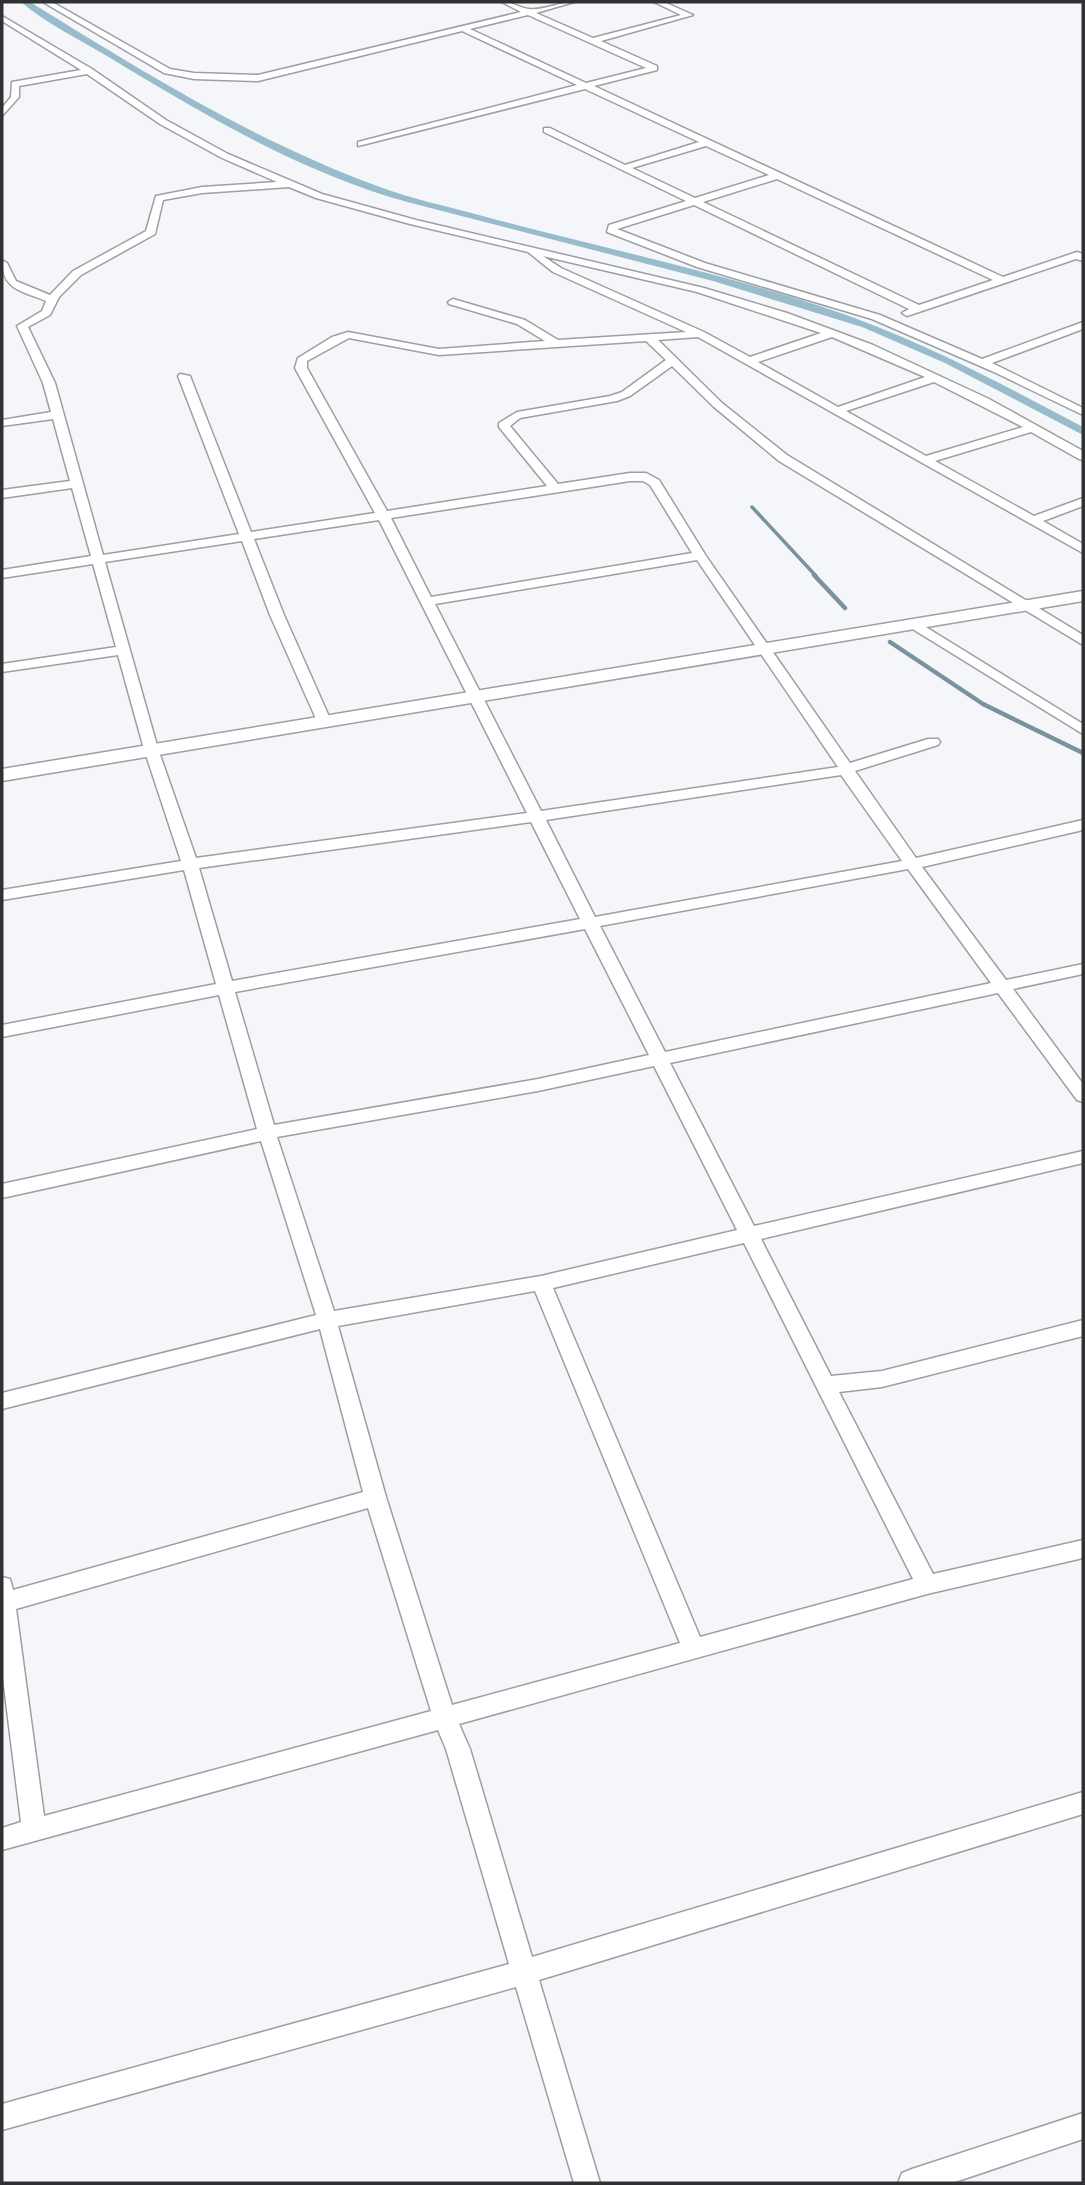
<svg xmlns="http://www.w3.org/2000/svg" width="1085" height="2185" viewBox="0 0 1085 2185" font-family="Cabin,sans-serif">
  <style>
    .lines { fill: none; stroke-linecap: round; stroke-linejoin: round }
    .stream-far1 { stroke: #79929d; stroke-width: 3.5 }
    .stream { stroke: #79929d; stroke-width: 4.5 }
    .canal { fill: #98bccb; fill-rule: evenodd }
    .minor-casing { stroke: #9d9fa3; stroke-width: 3 }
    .tertiary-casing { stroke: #9d9fa3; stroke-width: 3 }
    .minor { fill: #fff; fill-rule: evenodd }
    .tertiary { fill: #fff; fill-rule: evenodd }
  </style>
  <rect width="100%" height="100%" fill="#f4f6fa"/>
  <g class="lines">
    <path class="stream-far1" d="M 752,507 L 816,576"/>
    <path class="stream" d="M 814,575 L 845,608
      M 890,642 L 983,704 L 1083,753"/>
    <path class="canal" d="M 21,2 L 30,2 C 142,71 255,142 380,187 C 412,199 446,206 479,215 C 594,246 710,270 823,307 C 915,337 998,382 1083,427 L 1083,435 L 945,363 L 862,327 L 713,281 L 411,203 C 304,174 206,116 112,59 C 82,41 47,24 21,2 Z"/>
    <defs>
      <path id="minor" d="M 43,2 L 52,2 L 170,69 L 194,73 L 258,75 L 521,12 L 502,2 C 513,2 519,8 529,9 C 541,11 560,2 574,2 L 536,13 L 593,38 L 681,15 L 654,2 L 664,2 L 693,15 L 601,41 L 657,66 L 657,70 L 594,86 L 1003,277 L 1077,252 L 1083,254 L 1083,261 L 1076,259 L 907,316 L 902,313 L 909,309 L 694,205 L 617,229 L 705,263 L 880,315 L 982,359 L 1083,322 L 1083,329 L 992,363 L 1083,408 L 1083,415 L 994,372 L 872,319 L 697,267 L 607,232 L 609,225 L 686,201 L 544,132 L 544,128 L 550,128 L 625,165 L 699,142 L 585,89 L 358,146 L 358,142 L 577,85 L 462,31 L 258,81 L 194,79 L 164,73 ZM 528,15 L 646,68 L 586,83 L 470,29 ZM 706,146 L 769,175 L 695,198 L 632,168 ZM 777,179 L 993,280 L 919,305 L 703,202 Z
        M 2,16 L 92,69 L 166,120 L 228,154 L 322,194 L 416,220 L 704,288 L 787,313 L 873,345 L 989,399 L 1083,451 L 1083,460 L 1079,459 L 1031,432 L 935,461 L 1034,516 L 1083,498 L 1083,506 L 1043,521 L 1083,544 L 1083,553 L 698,337 L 658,340 L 722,403 L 787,455 L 1083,635 L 1083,645 L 779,461 L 714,407 L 672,366 L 630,396 L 617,401 L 520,418 L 510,426 L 558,484 L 630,473 L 646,473 L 659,480 L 706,556 L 850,763 L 928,739 L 938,739 L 940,742 L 938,745 L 855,771 L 916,858 L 1083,820 L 1083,830 L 922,867 L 1006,980 L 1083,964 L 1083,974 L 1013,989 L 1083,1084 L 1083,1102 L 1077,1100 L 998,993 L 670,1063 L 754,1226 L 1083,1151 L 1083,1163 L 761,1239 L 831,1376 L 882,1371 L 1083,1320 L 1083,1336 L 882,1387 L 839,1392 L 933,1574 L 1083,1540 L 1083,1558 L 927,1594 L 459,1724 L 470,1749 L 532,1957 L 1083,1792 L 1083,1814 L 539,1980 L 600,2183 L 574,2183 L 516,1987 L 2,2130 L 2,2104 L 509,1964 L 446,1749 L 438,1730 L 2,1850 L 2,1828 L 21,1822 L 2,1670 L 2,1577 L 10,1579 L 13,1590 L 363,1492 L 320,1329 L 2,1409 L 2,1393 L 316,1315 L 261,1141 L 2,1198 L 2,1184 L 257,1129 L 219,995 L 2,1037 L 2,1025 L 216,984 L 184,870 L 2,900 L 2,890 L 181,861 L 144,749 L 118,655 L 2,672 L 2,664 L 116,647 L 93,564 L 2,578 L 2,570 L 91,556 L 72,488 L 2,498 L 2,490 L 70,481 L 53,419 L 2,426 L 2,420 L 51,412 L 43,383 L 17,326 L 42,311 L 46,301 C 22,291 2,290 2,260 L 7,263 L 16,281 L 50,295 L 73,271 L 146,231 L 156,196 L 202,187 L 277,182 L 222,158 L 160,124 L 87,74 L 19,86 L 19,97 L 2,116 L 2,108 L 11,97 L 12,82 L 81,70 L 2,21 ZM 289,187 L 316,198 L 410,224 L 528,252 L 553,272 L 686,332 L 558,340 L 525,320 L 453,299 L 448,302 L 449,304 L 517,324 L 545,341 L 439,349 L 348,332 L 332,337 L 298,358 L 295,368 L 375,513 L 251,532 L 190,376 L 180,374 L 178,376 L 239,534 L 103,555 L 55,383 L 28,327 L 50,315 L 59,297 L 81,275 L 155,234 L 163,200 L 202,193 ZM 543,256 L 697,292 L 821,333 L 750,357 L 704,332 L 561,268 ZM 832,337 L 925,377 L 838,407 L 758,362 ZM 349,338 L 439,355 L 646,341 L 666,360 L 622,392 L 610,396 L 517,412 L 499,423 L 499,427 L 547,486 L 387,511 L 307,368 L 307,361 ZM 934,382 L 1023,427 L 926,456 L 846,411 ZM 630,481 L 643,481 L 650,485 L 692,553 L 431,597 L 391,518 ZM 379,520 L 527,813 L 196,858 L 158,749 L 105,562 L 242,541 L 270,615 L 317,721 L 324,725 L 331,721 L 284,615 L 254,539 ZM 697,560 L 838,767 L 541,811 L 435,604 ZM 841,775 L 902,861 L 595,917 L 546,820 ZM 531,822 L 580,919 L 232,981 L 199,868 ZM 908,869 L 991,983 L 665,1052 L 600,926 ZM 585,929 L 649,1055 L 538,1079 L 274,1125 L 235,992 ZM 654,1066 L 737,1230 L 541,1276 L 334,1311 L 277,1137 L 538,1091 ZM 744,1243 L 913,1579 L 700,1637 L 553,1288 ZM 535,1291 L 680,1643 L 452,1705 L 386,1497 L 338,1326 ZM 368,1508 L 431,1711 L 44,1816 L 16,1609 Z
        M 916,621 L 1083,724 L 1083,734 L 911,628 L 909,625 Z
        M 1083,2113 L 1083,2139 L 952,2183 L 898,2183 L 902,2173 L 912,2169 Z"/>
      <path id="tertiary" d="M 1083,591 L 1083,601 L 2,781 L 2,769 Z"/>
    </defs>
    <use href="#minor" class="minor-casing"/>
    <use href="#tertiary" class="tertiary-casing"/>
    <use href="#minor" class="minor"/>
    <use href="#tertiary" class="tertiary"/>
  </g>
  <rect width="1085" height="2185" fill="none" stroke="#303132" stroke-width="7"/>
</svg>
